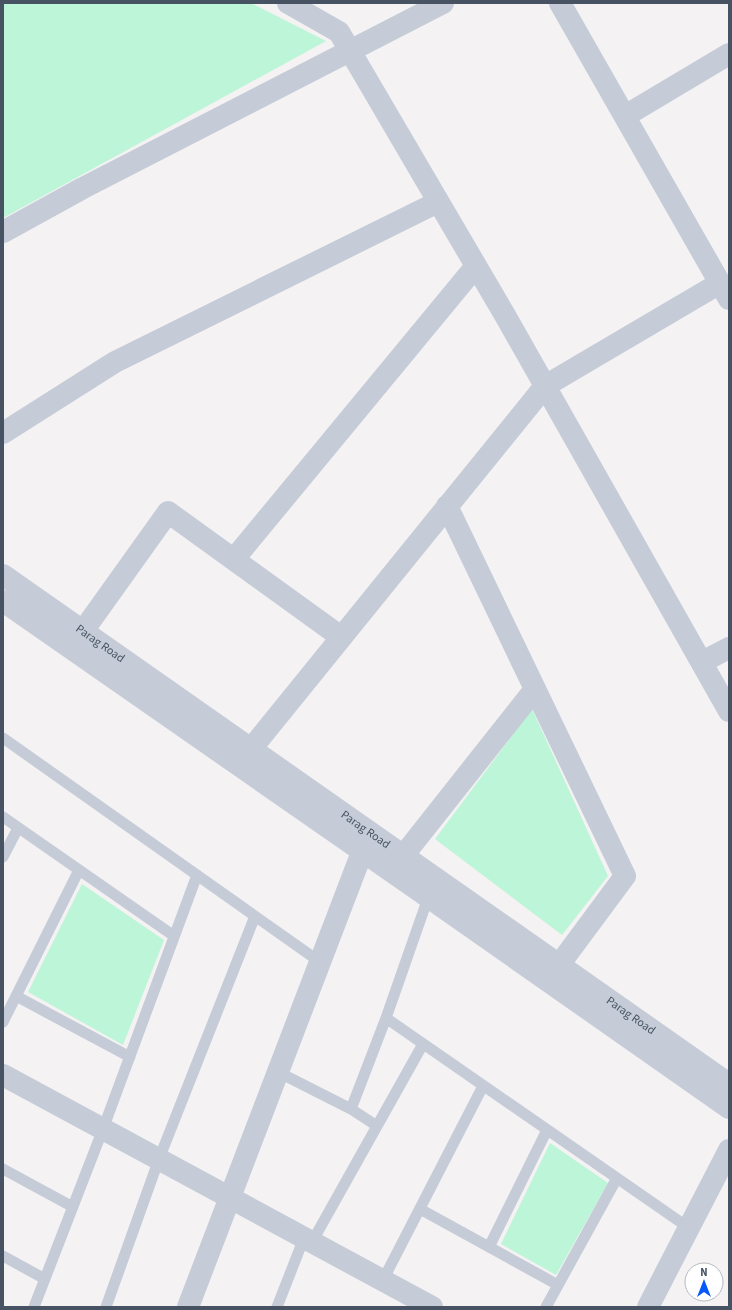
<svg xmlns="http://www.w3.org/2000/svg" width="732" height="1310" viewBox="0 0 732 1310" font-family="'Source Sans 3',sans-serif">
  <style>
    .green { fill: #bdf5d8 }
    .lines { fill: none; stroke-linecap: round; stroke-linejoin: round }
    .service { stroke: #c5ccd8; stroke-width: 11 }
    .minor { stroke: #c5ccd8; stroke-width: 22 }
    .tertiary { stroke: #c5ccd8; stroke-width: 22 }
    .labels { text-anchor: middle; stroke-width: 4; stroke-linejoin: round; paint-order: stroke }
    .street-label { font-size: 12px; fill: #475362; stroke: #fff }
  </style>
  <rect width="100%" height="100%" fill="#f4f2f2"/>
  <path class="green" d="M 3,3 L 251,3 L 326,41 L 3,218 Z
    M 532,709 L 608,876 L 562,935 L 435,839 Z
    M 82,884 L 164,940 L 123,1045 L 28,992 Z
    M 550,1143 L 608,1183 L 556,1275 L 501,1244 Z"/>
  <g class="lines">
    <path class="service" d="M 3,738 L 320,962
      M 3,817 L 174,936
      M 3,857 L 18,828
      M 16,996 L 130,1057
      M 386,1018 L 689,1228
      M 3,1022 L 79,870
      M 278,1072 L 351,1109 L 377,1126
      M 351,1109 L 386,1018 L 428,898
      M 3,1169 L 73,1207
      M 420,1209 L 558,1285
      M 312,1242 L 423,1044
      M 489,1247 L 547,1130
      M 3,1256 L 45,1279
      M 383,1280 L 483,1086
      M 34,1307 L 103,1129 L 197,875
      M 106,1307 L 159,1159 L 255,916
      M 277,1307 L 304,1238
      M 546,1307 L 617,1178"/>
    <path class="minor" d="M 288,3 L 339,32 L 506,317 L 729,711
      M 560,3 L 729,299
      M 625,116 L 729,54
      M 3,232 L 83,188 L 443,3
      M 3,433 L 115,362 L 438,202
      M 447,506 L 625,876 L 559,965
      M 234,559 L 476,266
      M 83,631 L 168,512 L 341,637
      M 702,662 L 729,648
      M 251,749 L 545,386 L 720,283
      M 403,856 L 535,689
      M 3,1075 L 432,1307
      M 188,1307 L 369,834
      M 648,1307 L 729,1150"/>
    <g class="tertiary">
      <path id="s1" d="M 3,575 L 729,1084"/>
      <path d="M 3,601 L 421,892 L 729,1108"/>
    </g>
  </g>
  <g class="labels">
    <g class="street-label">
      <text dy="4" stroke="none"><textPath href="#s1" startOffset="119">Parag Road</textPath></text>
      <text dy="4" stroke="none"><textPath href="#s1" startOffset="443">Parag Road</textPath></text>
      <text dy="4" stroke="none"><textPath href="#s1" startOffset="767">Parag Road</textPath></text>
    </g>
  </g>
  <rect width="732" height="1310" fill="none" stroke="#475362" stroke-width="8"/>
  <g transform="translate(704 1282)"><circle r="19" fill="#ffffff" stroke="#b5bac0"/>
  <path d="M0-3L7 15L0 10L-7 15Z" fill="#0759f9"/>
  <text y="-6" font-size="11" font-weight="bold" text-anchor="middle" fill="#475362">N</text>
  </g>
</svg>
